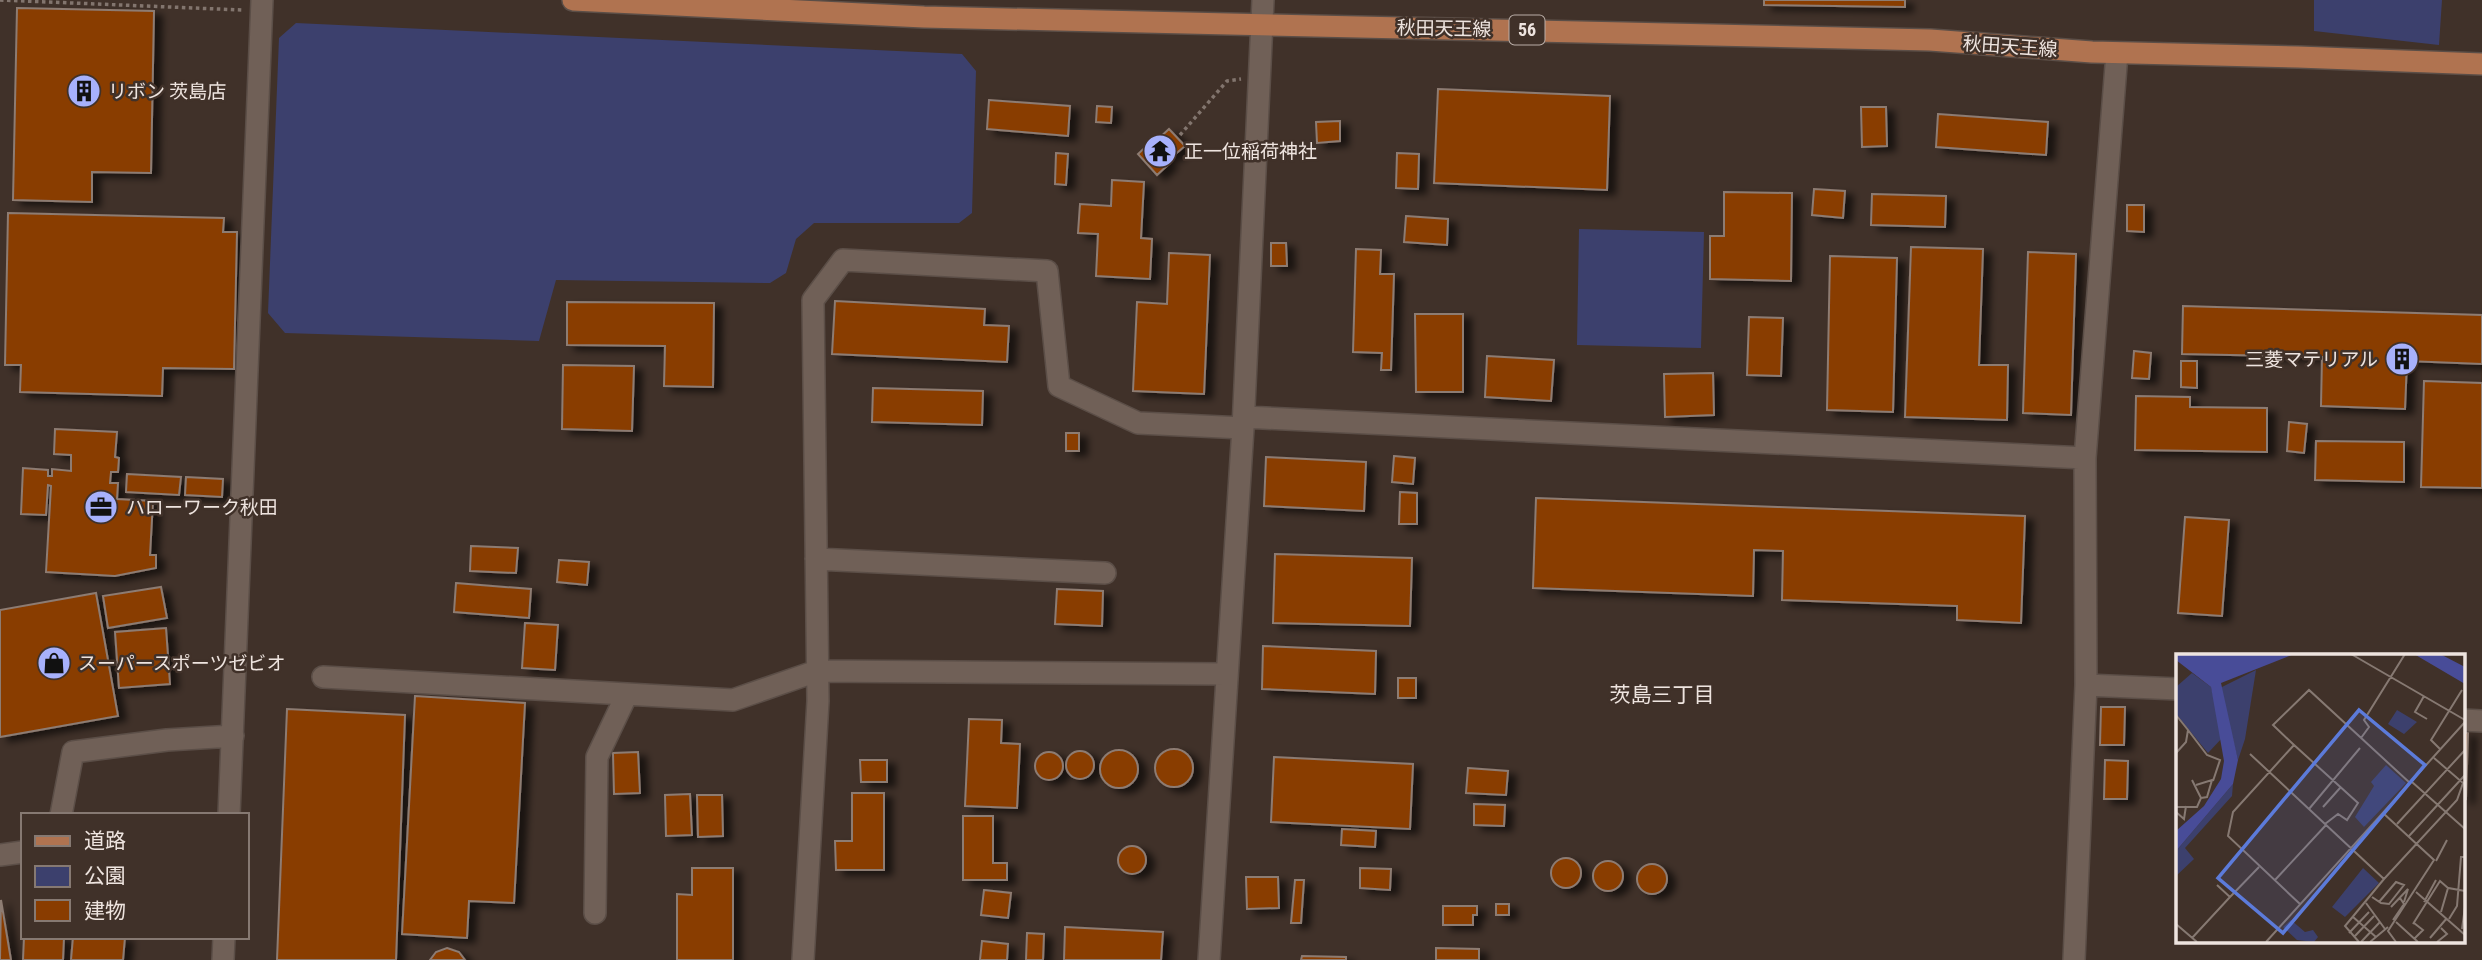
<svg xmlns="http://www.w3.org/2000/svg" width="2482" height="960" viewBox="0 0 2482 960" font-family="'Roboto Condensed','Noto Sans JP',sans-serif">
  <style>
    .green { fill: #3c406d }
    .building { fill: #893c00; stroke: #8d7b72; stroke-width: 2; filter: url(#shadow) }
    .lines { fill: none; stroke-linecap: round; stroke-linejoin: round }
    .minor-casing { stroke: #5b4e47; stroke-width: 24 }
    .major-casing { stroke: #5b4e47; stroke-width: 24 }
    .path { stroke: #82756e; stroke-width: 3.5; stroke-dasharray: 3.5 3.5; stroke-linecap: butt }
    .minor { stroke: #706057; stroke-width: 21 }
    .major { stroke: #b07350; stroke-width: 21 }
    .labels { text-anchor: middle; stroke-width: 5; stroke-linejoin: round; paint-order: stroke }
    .shield { fill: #403129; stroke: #baaea8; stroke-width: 2 }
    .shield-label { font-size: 18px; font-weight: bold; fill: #eee4df }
    .street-label { font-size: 19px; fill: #eee4df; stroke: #403129 }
    .poi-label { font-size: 19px; fill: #eee4df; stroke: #403129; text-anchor: start }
    .neighbourhood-label { font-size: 21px; fill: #eee4df; stroke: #403129 }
    .inset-road { fill: none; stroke: #867972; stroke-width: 2 }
    .view { fill: #5c7bda; fill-opacity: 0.15; stroke: #5c7bda; stroke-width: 3.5 }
    .inset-edge { fill: none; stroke: #eee4df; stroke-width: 3.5 }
  </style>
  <defs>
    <filter id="shadow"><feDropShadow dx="8" dy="4.5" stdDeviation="3.5" flood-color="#0009"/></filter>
  </defs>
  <rect width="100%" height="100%" fill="#403129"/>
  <path class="green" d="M 2314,0 L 2442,0 L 2439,45 L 2314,31 Z
    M 296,23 L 962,54 L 976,71 L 972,213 L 959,223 L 814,223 L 796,239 L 786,273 L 770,283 L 556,280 L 539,341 L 285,333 L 268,313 L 279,38 Z
    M 1579,229 L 1704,232 L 1701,348 L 1577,345 Z"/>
  <path class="building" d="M 1764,0 L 1905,0 L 1905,7 L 1764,5 Z
    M 17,8 L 154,11 L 151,173 L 92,172 L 92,202 L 13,200 Z
    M 1438,89 L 1610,96 L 1607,190 L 1434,183 Z
    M 989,100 L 1070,106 L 1068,136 L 987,129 Z
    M 1097,106 L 1112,107 L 1111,123 L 1096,122 Z
    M 1861,107 L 1886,107 L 1887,146 L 1862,147 Z
    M 1938,114 L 2048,122 L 2046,155 L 1936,147 Z
    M 1340,121 L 1340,141 L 1317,143 L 1316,122 Z
    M 1169,129 L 1185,146 L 1172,157 L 1170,155 L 1165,160 L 1169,164 L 1157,175 L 1138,154 L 1150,143 L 1154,147 L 1159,142 L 1157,140 Z
    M 1056,153 L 1068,154 L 1066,185 L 1055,184 Z
    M 1397,153 L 1419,154 L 1418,189 L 1396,188 Z
    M 1112,180 L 1144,182 L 1141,238 L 1152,239 L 1150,279 L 1096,276 L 1098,234 L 1078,233 L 1080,204 L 1111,206 Z
    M 1814,189 L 1845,191 L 1843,218 L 1812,215 Z
    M 1724,192 L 1792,193 L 1791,281 L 1710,279 L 1710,236 L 1724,236 Z
    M 1872,194 L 1946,196 L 1945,227 L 1871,225 Z
    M 2127,205 L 2144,205 L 2144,232 L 2127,231 Z
    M 8,213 L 224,218 L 223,232 L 237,232 L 234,369 L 163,368 L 162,396 L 20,392 L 21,365 L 5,365 Z
    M 1406,216 L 1448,219 L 1447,245 L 1404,242 Z
    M 1271,243 L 1286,243 L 1287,266 L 1271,266 Z
    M 1911,247 L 1983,249 L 1979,365 L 2008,365 L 2007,420 L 1905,417 Z
    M 1356,249 L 1381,250 L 1380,274 L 1394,274 L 1391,370 L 1381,370 L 1382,353 L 1353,352 Z
    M 2028,252 L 2076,254 L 2071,415 L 2023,413 Z
    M 1169,253 L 1210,255 L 1204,394 L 1133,391 L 1137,302 L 1167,304 Z
    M 1830,256 L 1897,258 L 1893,412 L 1827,410 Z
    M 835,301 L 985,309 L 984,325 L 1009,326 L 1007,362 L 832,354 Z
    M 567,302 L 714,303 L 713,387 L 664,386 L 665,346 L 567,345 Z
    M 2183,306 L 2482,315 L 2482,364 L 2407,361 L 2405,409 L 2321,406 L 2322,357 L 2182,354 Z
    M 1415,314 L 1463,314 L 1463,392 L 1416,392 Z
    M 1749,317 L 1783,318 L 1781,376 L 1747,375 Z
    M 2134,351 L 2151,353 L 2149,379 L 2132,378 Z
    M 1487,356 L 1554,360 L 1551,401 L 1485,397 Z
    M 2181,361 L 2197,361 L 2197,388 L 2181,387 Z
    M 563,365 L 634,366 L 632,431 L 562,429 Z
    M 1713,373 L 1714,415 L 1665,417 L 1664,374 Z
    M 2424,381 L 2482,383 L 2482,488 L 2421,487 Z
    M 873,388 L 983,391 L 982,425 L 872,422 Z
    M 2136,396 L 2190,397 L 2190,407 L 2267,408 L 2267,452 L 2135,450 Z
    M 2289,422 L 2307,424 L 2304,453 L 2287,451 Z
    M 55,429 L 117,432 L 115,457 L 119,458 L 118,472 L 111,472 L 110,483 L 118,483 L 117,499 L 153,501 L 150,555 L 156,555 L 156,568 L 115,576 L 46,572 L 51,486 L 48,485 L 46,515 L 21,514 L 23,468 L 48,470 L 48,476 L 52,476 L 52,469 L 71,471 L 71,455 L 54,454 Z
    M 1066,433 L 1079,433 L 1079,451 L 1066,451 Z
    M 2316,441 L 2404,442 L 2404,482 L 2315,480 Z
    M 1394,456 L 1415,458 L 1413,484 L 1392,482 Z
    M 1266,457 L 1366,462 L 1364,511 L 1264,506 Z
    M 127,474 L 181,477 L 179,495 L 126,492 Z
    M 186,477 L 223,479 L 222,497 L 185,495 Z
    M 1400,492 L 1417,493 L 1417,524 L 1399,524 Z
    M 1536,498 L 2025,516 L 2021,623 L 1957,620 L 1957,606 L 1782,600 L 1783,551 L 1754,550 L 1753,596 L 1533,588 Z
    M 2185,517 L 2229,520 L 2222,616 L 2178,613 Z
    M 471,546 L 518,548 L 516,573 L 470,571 Z
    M 1275,554 L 1412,558 L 1410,626 L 1273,623 Z
    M 559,560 L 589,562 L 587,585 L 557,582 Z
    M 456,583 L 531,589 L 529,618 L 454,612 Z
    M 161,587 L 167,618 L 108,628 L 103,596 Z
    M 1057,589 L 1103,591 L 1102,626 L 1055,624 Z
    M 96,593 L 118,716 L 0,737 L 0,610 Z
    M 525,623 L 558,625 L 555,670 L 522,668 Z
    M 166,628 L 170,684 L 119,688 L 115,632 Z
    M 1263,646 L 1376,651 L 1375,694 L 1262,689 Z
    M 1398,678 L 1416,678 L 1416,698 L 1398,698 Z
    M 415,696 L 525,703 L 514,903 L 469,901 L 467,938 L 402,934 Z
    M 2101,707 L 2125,707 L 2124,745 L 2100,745 Z
    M 287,709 L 405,715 L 396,960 L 277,960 Z
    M 969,719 L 1002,720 L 1001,743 L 1020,744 L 1017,808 L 965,806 Z
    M 2463,732 L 2468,733 L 2466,799 L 2463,798 Z
    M1155 768a19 19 0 1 1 38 0a19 19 0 1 1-38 0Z
    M1100 769a19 19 0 1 1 38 0a19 19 0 1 1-38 0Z
    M1066 765a14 14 0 1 1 28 0a14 14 0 1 1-28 0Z
    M 638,752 L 640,793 L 614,794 L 613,753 Z
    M1035 766a14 14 0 1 1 28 0a14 14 0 1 1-28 0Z
    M 1274,757 L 1413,764 L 1410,829 L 1271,822 Z
    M 860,760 L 887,760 L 887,782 L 861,782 Z
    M 2105,760 L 2128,761 L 2127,799 L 2104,799 Z
    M 1468,768 L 1508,771 L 1506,795 L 1466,793 Z
    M 852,793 L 884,793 L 884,870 L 836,870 L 835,841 L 852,841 Z
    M 690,794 L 692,835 L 666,836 L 665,795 Z
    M 697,795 L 722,795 L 723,836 L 698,837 Z
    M 1474,804 L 1505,805 L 1504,826 L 1474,825 Z
    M 963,816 L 993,816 L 993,863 L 1007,863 L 1007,880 L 963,880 Z
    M 1342,829 L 1376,831 L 1375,847 L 1341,845 Z
    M1118 860a14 14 0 1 1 28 0a14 14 0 1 1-28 0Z
    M1551 873a15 15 0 1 1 30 0a15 15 0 1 1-30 0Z
    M1593 876a15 15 0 1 1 30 0a15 15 0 1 1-30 0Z
    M1637 879a15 15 0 1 1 30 0a15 15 0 1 1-30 0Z
    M 692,868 L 733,868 L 733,960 L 677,960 L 677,894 L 692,895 Z
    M 1360,868 L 1391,869 L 1390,890 L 1360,888 Z
    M 1246,877 L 1278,877 L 1279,908 L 1247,909 Z
    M 1295,880 L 1304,880 L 1301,923 L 1291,923 Z
    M 984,890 L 1011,893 L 1008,918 L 981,915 Z
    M 1,900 L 11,960 L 0,960 Z
    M 1496,904 L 1509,904 L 1509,915 L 1496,915 Z
    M 1443,906 L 1477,906 L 1477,915 L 1473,915 L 1473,925 L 1443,925 Z
    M 1065,927 L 1163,932 L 1161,960 L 1064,960 Z
    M 1027,933 L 1044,934 L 1043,960 L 1026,960 Z
    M 24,937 L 64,937 L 63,960 L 23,960 Z
    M 73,937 L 125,937 L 123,960 L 71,960 Z
    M 982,941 L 1008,944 L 1007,960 L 980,960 Z
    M 447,948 L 459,952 L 465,960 L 430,960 L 436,952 Z
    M 1436,948 L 1479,949 L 1479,960 L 1436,960 Z
    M 1302,956 L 1346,957 L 1346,960 L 1301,960 Z"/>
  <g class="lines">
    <defs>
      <path id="minor" d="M 1244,417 L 2085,458
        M 816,559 L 1105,573
        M 323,677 L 733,700 L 817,671 L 1227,674
        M 2086,685 L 2178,689
        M 2463,720 L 2482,721
        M 61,815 L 73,752 L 167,740 L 233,736
        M 229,815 L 262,0
        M 0,855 L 23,852
        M 595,913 L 597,757 L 627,694
        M 223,960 L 224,937
        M 803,960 L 818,701 L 813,300 L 843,260 L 1047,271 L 1059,386 L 1138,423 L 1243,428
        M 1209,960 L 1243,428 L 1263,0
        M 2074,960 L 2086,685 L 2085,458 L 2117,53"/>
      <path id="major" d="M 573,0 L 924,17 L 1930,40 L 2092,52 L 2298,57 L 2482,64"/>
    </defs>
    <use href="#minor" class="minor-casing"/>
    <use href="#major" class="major-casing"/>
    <path class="path" d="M 0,0 L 242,10
      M 1180,135 L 1227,81 L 1241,79"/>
    <use href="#minor" class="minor"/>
    <use href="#major" class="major"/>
  </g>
  <defs>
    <symbol id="building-disc" viewBox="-11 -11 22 22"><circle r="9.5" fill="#a7b1fc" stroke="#403129"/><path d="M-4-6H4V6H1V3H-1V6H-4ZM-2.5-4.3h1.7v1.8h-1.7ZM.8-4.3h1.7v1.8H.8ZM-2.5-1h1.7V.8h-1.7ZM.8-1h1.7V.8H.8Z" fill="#111"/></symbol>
    <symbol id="temple-disc" viewBox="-11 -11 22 22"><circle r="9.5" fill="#a7b1fc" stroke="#403129"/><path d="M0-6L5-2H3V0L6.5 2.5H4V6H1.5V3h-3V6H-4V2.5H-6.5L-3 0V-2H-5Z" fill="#111"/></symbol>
    <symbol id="office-disc" viewBox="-11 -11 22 22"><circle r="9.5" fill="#a7b1fc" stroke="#403129"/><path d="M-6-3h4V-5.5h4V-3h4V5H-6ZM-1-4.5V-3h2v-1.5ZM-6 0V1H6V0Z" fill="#111"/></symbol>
    <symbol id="shop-disc" viewBox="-11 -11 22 22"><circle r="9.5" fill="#a7b1fc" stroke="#403129"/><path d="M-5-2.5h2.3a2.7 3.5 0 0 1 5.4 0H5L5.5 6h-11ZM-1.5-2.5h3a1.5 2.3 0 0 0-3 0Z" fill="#111"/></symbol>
  </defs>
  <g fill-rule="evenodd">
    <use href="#building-disc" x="65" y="72" width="38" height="38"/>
    <use href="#temple-disc" x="1141" y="132" width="38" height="38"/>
    <use href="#building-disc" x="2383" y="340" width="38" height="38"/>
    <use href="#office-disc" x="82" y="488" width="38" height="38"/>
    <use href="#shop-disc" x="35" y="644" width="38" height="38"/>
  </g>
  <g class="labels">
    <rect class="shield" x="1509.5" y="15.5" width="35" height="29" rx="5"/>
    <g class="shield-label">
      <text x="1527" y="36">56</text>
    </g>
    <g class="street-label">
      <text transform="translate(1444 28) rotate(1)" y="7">秋田天王線</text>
      <text transform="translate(2010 46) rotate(4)" y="7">秋田天王線</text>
    </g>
    <g class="poi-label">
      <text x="108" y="98">リボン 茨島店</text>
      <text x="1184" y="158">正一位稲荷神社</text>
      <text x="2378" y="366" text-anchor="end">三菱マテリアル</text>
      <text x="126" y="514">ハローワーク秋田</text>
      <text x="78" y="670">スーパースポーツゼビオ</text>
    </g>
    <g class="neighbourhood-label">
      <text x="1662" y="702">茨島三丁目</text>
    </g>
  </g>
  <g transform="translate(2176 654)">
    <rect width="289" height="289" fill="#403129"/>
    <path d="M 80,16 L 69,85 L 62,106 L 44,34 ZM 16,19 L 35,33 L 44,69 L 47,83 L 32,99 L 0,60 L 0,33 ZM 221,56 L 241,68 L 228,80 L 212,70 ZM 210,111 L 230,129 L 188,173 L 179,163 L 198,132 L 195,128 ZM 57,130 L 56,142 L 9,194 L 18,205 L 0,222 L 0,197 ZM 187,214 L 203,229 L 169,263 L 156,253 ZM 115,266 L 129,278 L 137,276 L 142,283 L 138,288 L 121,286 L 107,273 Z" fill="#3c406d"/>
    <path d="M 0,0 L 118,0 L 45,29 L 62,106 L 57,130 L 0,197 L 0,177 L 28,152 L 45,125 L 48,107 L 35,33 L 0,6 ZM 238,0 L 264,0 L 289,13 L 289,30 Z" fill="#484c98"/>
    <path class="inset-road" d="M 175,0 L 289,66M 248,42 L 239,58 L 251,65M 0,61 L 12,76 L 10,88 L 0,99M 12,76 L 31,101 L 44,106 L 37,127M 185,84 L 193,73 L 188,66 L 229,0M 118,91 L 97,71 L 133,36 L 234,129M 264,95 L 255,86 L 286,36M 74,100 L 208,225 L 281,146 L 287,129 L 258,104M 236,128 L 289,175M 20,131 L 36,126 L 31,143 L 25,144M 0,153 L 21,153 L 25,144 L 16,126M 147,153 L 164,134M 133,155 L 184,94M 0,158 L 8,165 L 10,152M 207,159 L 258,206 L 212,277 L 220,288M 221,170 L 289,96M 233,182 L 289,121M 260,207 L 271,186M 99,226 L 150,171M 240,238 L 289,281M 54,243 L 83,213M 196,243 L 205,249 L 213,250 L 228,231 L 220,228 L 203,248M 248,248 L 260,226M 190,249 L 209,275M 124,250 L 52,182 L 57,158 L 118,91 L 182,149 L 171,166 L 162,160 L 149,170M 215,253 L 232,235 L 228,248M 265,258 L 272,234 L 289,237M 177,263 L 200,283M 273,265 L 281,252 L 285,203 L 289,203M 217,266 L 228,250 L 224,244M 220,268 L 242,288M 238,269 L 247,276 L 238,285M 0,270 L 21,288M 237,270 L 264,227 L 272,234M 286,275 L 289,253M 173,279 L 193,258M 178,283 L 198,262M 16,284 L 54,243 L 41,231M 254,284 L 271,264M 90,288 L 289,68M 183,288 L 169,272 L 208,225M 185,288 L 204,268M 194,288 L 212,273M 261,288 L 271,280 L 265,274"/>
    <path class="view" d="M 183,56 L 249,111 L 107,279 L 42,224 Z"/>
    <rect width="289" height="289" class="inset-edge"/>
  </g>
  <rect x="21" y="813" width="228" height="126" fill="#403129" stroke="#867972" stroke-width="2"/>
  <rect x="35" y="836" width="35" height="10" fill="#b07350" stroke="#867972" stroke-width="2"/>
  <text x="84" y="848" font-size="21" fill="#eee4df">道路</text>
  <rect x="35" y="866" width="35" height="21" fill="#3c406d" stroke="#867972" stroke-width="2"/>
  <text x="84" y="883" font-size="21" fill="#eee4df">公園</text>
  <rect x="35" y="900" width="35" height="21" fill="#893c00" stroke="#867972" stroke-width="2"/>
  <text x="84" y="918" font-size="21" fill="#eee4df">建物</text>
</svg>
